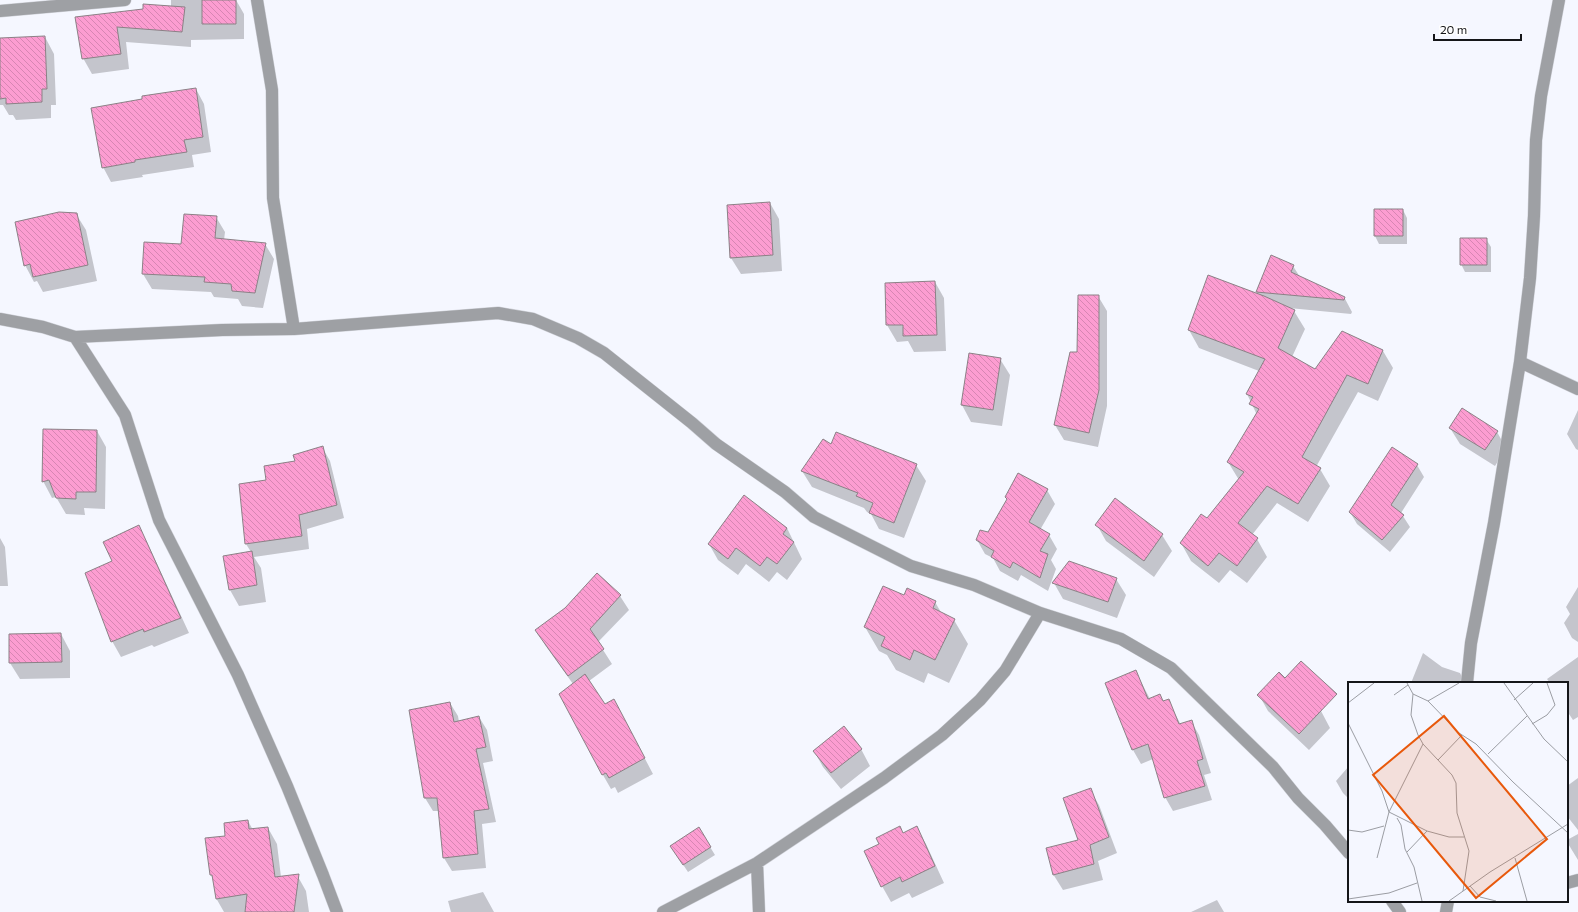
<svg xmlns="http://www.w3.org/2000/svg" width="1578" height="912" viewBox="0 0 1578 912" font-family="Commissioner,sans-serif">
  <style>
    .shadow { fill: #0003 }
    .building { fill: url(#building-back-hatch); stroke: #8b8186 }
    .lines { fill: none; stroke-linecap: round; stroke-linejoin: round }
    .street-casing { stroke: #d1d3da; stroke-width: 13 }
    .street { stroke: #9ea0a4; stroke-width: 12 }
    .inset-road { fill: none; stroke: #9b9da3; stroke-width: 1 }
    .view { fill: #e8590c; fill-opacity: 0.15; stroke: #e8590c; stroke-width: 2 }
    .inset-edge { fill: none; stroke: #151619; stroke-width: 2 }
  </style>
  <defs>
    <pattern id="building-back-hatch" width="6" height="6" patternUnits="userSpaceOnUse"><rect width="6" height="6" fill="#fc9dd1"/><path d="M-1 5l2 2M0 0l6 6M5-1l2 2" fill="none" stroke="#d786b3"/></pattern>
  </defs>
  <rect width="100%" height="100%" fill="#f5f7ff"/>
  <path class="shadow" d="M 171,0 L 236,0 L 244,14 L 244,39 L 191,40 L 191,47 L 126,42 L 129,69 L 92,74 L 83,58 L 76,18 L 171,7 Z
    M 45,37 L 54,54 L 56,105 L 51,105 L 51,118 L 16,120 L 13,115 L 9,115 L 3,105 L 0,105 L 0,39 Z
    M 196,89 L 204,104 L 211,152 L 192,155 L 194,167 L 142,175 L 143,177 L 111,182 L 103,167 Z
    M 770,203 L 779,219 L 782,271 L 741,274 L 731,258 Z
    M 1403,210 L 1407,218 L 1407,244 L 1379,244 L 1375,236 Z
    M 76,214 L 86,230 L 97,281 L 43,292 L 37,281 L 34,282 L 25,265 Z
    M 216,217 L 225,232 L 224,240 L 265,244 L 274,259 L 263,308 L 242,306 L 238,299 L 214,297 L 211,292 L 152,289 L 143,274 Z
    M 1486,239 L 1491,247 L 1491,272 L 1465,272 L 1461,264 Z
    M 1293,266 L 1300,277 L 1344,297 L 1352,312 L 1351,314 L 1289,308 L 1294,311 L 1305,329 L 1292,357 L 1316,370 L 1383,351 L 1393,368 L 1378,401 L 1358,392 L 1316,467 L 1320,469 L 1330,486 L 1308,522 L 1277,503 L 1252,535 L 1257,539 L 1267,557 L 1247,583 L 1230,570 L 1219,583 L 1191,561 L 1181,543 L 1208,520 L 1239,480 L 1228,462 L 1257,415 L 1247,394 L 1259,371 L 1199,348 L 1189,330 L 1209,277 L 1259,295 L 1257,292 Z
    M 935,282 L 944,298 L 946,351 L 914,352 L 908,341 L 897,342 L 887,325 L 886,284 Z
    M 1098,296 L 1107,311 L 1107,406 L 1098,447 L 1064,440 L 1055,425 Z
    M 970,354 L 1000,359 L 1010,375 L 1002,426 L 971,422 L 962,405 Z
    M 1578,410 L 1578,450 L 1576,449 L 1567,434 Z
    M 1450,428 L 1497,432 L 1506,448 L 1495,466 L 1460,444 Z
    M 97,431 L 106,447 L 105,509 L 84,508 L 85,515 L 66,514 L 56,497 L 52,498 L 43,481 Z
    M 832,445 L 916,465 L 926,481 L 904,538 L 879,529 L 871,514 L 867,512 L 864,508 L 812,487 L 802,471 Z
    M 322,447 L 330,461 L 344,518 L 307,529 L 309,549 L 254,557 L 261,568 L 266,602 L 239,606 L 230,590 L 224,557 L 251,552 L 246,544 L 267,481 Z
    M 1392,448 L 1417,465 L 1424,477 L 1401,513 L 1410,527 L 1390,552 L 1357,524 L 1350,512 Z
    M 1047,490 L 1055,504 L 1040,530 L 1049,535 L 1057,549 L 1051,560 L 1056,569 L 1048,591 L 1021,575 L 1018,581 L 1000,571 L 993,558 L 985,554 L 977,540 L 988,533 L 1007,500 L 1006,497 Z
    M 1097,525 L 1162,535 L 1172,551 L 1154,577 L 1106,541 Z
    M 138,527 L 147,542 L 189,633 L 154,647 L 152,645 L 121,657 L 112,641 L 114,562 Z
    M 787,528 L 802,559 L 787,580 L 777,572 L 769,582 L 746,564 L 738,575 L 718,560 L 709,544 Z
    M 0,538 L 5,547 L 8,586 L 0,586 Z
    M 597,574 L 620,596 L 629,610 L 598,642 L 612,664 L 589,681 L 605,705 L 622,715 L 653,774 L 618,793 L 615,787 L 611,789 L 603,775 L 573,684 L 545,645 L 537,630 L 566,609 Z
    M 1116,579 L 1126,595 L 1117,618 L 1063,599 L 1054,583 Z
    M 1578,587 L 1578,642 L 1572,638 L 1564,623 L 1570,614 L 1566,607 Z
    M 935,602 L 942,614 L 954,620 L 968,644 L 949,683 L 928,673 L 924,683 L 896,670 L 887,655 L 879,651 L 865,627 Z
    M 61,634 L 70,651 L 70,678 L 20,679 L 10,663 Z
    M 1423,653 L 1442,667 L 1460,673 L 1465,683 L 1411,683 Z
    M 1578,657 L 1578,717 L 1573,720 L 1567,711 L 1567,683 L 1550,683 L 1547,679 Z
    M 1136,672 L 1150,699 L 1164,702 L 1168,700 L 1181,725 L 1191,721 L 1199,735 L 1211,773 L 1204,775 L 1212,800 L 1173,811 L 1165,797 L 1153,759 L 1141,764 L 1133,750 L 1106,684 Z
    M 1279,674 L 1321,711 L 1330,728 L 1309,750 L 1268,711 L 1259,695 Z
    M 450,703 L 458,716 L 459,722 L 479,717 L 487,730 L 493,761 L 483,763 L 496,822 L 482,824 L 486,868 L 452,871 L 444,858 L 439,811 L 433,811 L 425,798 Z
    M 861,749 L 870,766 L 841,789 L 823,767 L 814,751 Z
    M 1349,766 L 1349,799 L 1343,793 L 1336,781 Z
    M 1578,778 L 1578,830 L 1567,816 L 1567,786 Z
    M 1090,790 L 1099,805 L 1117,853 L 1098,861 L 1103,880 L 1063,890 L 1053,874 L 1079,841 Z
    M 248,821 L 253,830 L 268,828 L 277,844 L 281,877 L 297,875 L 306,891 L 309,912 L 224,912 L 216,898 L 214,881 L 211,875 L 226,837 Z
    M 916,827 L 926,844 L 944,883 L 912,898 L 909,893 L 891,902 L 882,886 L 903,834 Z
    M 699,829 L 715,855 L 688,872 L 676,854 Z
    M 1578,834 L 1578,860 L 1567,842 L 1567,840 Z
    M 483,892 L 494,912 L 451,912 L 448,901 Z
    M 1217,900 L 1224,912 L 1191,912 Z"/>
  <path class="building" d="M 202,0 L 236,0 L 236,24 L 202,24 Z
    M 143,4 L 185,7 L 182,32 L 117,27 L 121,54 L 82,59 L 75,17 L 143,9 Z
    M 45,36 L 47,89 L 42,89 L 42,102 L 6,104 L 6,98 L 0,99 L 0,38 Z
    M 196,88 L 203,137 L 184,140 L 187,152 L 135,160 L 135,162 L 102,168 L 91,108 L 142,99 L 142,96 Z
    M 770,202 L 773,255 L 730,258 L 727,205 Z
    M 1374,209 L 1403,209 L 1403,236 L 1374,236 Z
    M 59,212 L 77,213 L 88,265 L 33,277 L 30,264 L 24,266 L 15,222 Z
    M 184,214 L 217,216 L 215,238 L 266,243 L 255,293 L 232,291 L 231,284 L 204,282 L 205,277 L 142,274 L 144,242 L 181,244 Z
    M 1460,238 L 1487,238 L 1487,265 L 1460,265 Z
    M 1271,255 L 1294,265 L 1291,272 L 1345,297 L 1344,300 L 1256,292 Z
    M 1208,275 L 1264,296 L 1295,310 L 1278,348 L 1315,369 L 1342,331 L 1383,350 L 1368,384 L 1347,375 L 1302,457 L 1321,468 L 1298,504 L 1267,486 L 1238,523 L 1258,538 L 1237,566 L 1219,553 L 1208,566 L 1180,543 L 1201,514 L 1207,518 L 1244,472 L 1227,462 L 1259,409 L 1249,404 L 1253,397 L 1246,394 L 1265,359 L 1188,330 Z
    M 935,281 L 937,335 L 903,336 L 903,325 L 886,325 L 885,283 Z
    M 1078,295 L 1099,295 L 1099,390 L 1089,433 L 1054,425 L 1070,352 L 1077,352 Z
    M 969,353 L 1001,358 L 993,410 L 961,405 Z
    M 1462,408 L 1498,431 L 1485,450 L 1449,428 Z
    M 43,429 L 97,430 L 96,492 L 76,492 L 76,499 L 56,498 L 49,480 L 42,482 Z
    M 836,432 L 917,464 L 894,523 L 869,513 L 873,503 L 856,496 L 858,493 L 801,471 L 823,439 L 831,444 Z
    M 323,446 L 337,505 L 299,515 L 302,536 L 245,544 L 239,484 L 266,480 L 264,466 L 295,461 L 293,455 Z
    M 1392,447 L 1418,464 L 1391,505 L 1404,515 L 1382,540 L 1349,512 Z
    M 1018,473 L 1048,489 L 1029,522 L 1050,534 L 1040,551 L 1048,554 L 1040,578 L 1013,562 L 1010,568 L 991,557 L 994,551 L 976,540 L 980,530 L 988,532 L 1007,499 L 1005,497 Z
    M 744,495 L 787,528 L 783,534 L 794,542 L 777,564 L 767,557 L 760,566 L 736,548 L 728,559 L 708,544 Z
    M 1115,498 L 1163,534 L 1144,561 L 1095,525 Z
    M 139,525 L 181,618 L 144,632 L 143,629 L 111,642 L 85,573 L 112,561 L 103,542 Z
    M 252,551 L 257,585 L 229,590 L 223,556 Z
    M 1069,561 L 1117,578 L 1108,602 L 1052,583 Z
    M 597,573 L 621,595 L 590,629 L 604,649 L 568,676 L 535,630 L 565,608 Z
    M 883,586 L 904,595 L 907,588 L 936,601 L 933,608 L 955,619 L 935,660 L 914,650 L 910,660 L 881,646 L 885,637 L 864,627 Z
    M 61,633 L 62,662 L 9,663 L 9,634 Z
    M 1301,661 L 1337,694 L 1299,734 L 1257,695 L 1279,672 L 1285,678 Z
    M 1136,670 L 1148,699 L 1160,694 L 1163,701 L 1169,699 L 1179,724 L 1192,720 L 1203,759 L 1197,761 L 1205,786 L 1164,798 L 1148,744 L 1132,750 L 1105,683 Z
    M 585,674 L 605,704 L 614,699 L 645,758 L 609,778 L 606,773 L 602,775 L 559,694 Z
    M 450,702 L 454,722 L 479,716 L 486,747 L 476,749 L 489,809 L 474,811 L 478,854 L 443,858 L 437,798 L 424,798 L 409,710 Z
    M 844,726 L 862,749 L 831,773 L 813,751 Z
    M 1091,788 L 1109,837 L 1090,845 L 1094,864 L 1053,875 L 1046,848 L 1078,840 L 1063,798 Z
    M 248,820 L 249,829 L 268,827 L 275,877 L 299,874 L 294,912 L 245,912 L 247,894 L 216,899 L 212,875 L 210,875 L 205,838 L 225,836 L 224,823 Z
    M 900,826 L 903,833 L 917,826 L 935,866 L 902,882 L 900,877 L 881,887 L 864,851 L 879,844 L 876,838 Z
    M 699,827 L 711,847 L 683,865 L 670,846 Z"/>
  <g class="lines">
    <defs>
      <path id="street" d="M 257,0 L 272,90 L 273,198 L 294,329
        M 0,11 L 125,0
        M 0,319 L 43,327 L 75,337 L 222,330 L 294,329 L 498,313 L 533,319 L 578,338 L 604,353 L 692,423 L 716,444 L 785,492 L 814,517 L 911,566 L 974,585 L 1040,613 L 1121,639 L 1171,668 L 1273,767 L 1298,798 L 1325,825 L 1349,853
        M 75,337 L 125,415 L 159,520 L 238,675 L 287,786 L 323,875 L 337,912
        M 1520,362 L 1578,389
        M 1467,683 L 1471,643 L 1494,523 L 1520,362 L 1530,278 L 1534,216 L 1536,140 L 1541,96 L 1559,0
        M 757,863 L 759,912
        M 1567,883 L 1578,880
        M 1392,901 L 1400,912
        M 663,912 L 757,863 L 884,778 L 942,735 L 980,700 L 1005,671 L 1040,613
        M 1446,912 L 1448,901"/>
    </defs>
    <use href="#street" class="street-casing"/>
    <use href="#street" class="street"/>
  </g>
  <g transform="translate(1348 682)">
    <rect width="220" height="220" fill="#f5f7ff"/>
    <path class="inset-road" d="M 59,1 L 65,12 L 80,19 L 111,51 L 128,62 L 165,100 L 220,151M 156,1 L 196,57 L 220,80M 65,12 L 63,33 L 70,53 L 75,62 L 104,93 L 108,101 L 109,131 L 121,169 L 115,209M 46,13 L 60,3M 166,18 L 185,1M 80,19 L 111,1M 0,21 L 26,1M 0,41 L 34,109 L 41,130 L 79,149 L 101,155 L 116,155M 184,42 L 199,33 L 207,23 L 199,1M 140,72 L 179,34M 90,78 L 114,53M 49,136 L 53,143 L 57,167 L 66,185 L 74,219M 0,148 L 14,150 L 36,144M 59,170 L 79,149M 29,176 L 41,130 L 75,62M 167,176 L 179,219M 122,204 L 132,215 L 148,219M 0,217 L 41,211 L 69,201M 101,219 L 142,190 L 220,142"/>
    <path class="view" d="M 96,34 L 199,157 L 128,216 L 25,93 Z"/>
    <rect width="220" height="220" class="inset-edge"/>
  </g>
  <path d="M1434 34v6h87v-6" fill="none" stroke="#151619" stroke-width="2"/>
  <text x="1440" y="34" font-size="12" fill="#151619" stroke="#ffffff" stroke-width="3" paint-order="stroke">20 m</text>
</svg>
